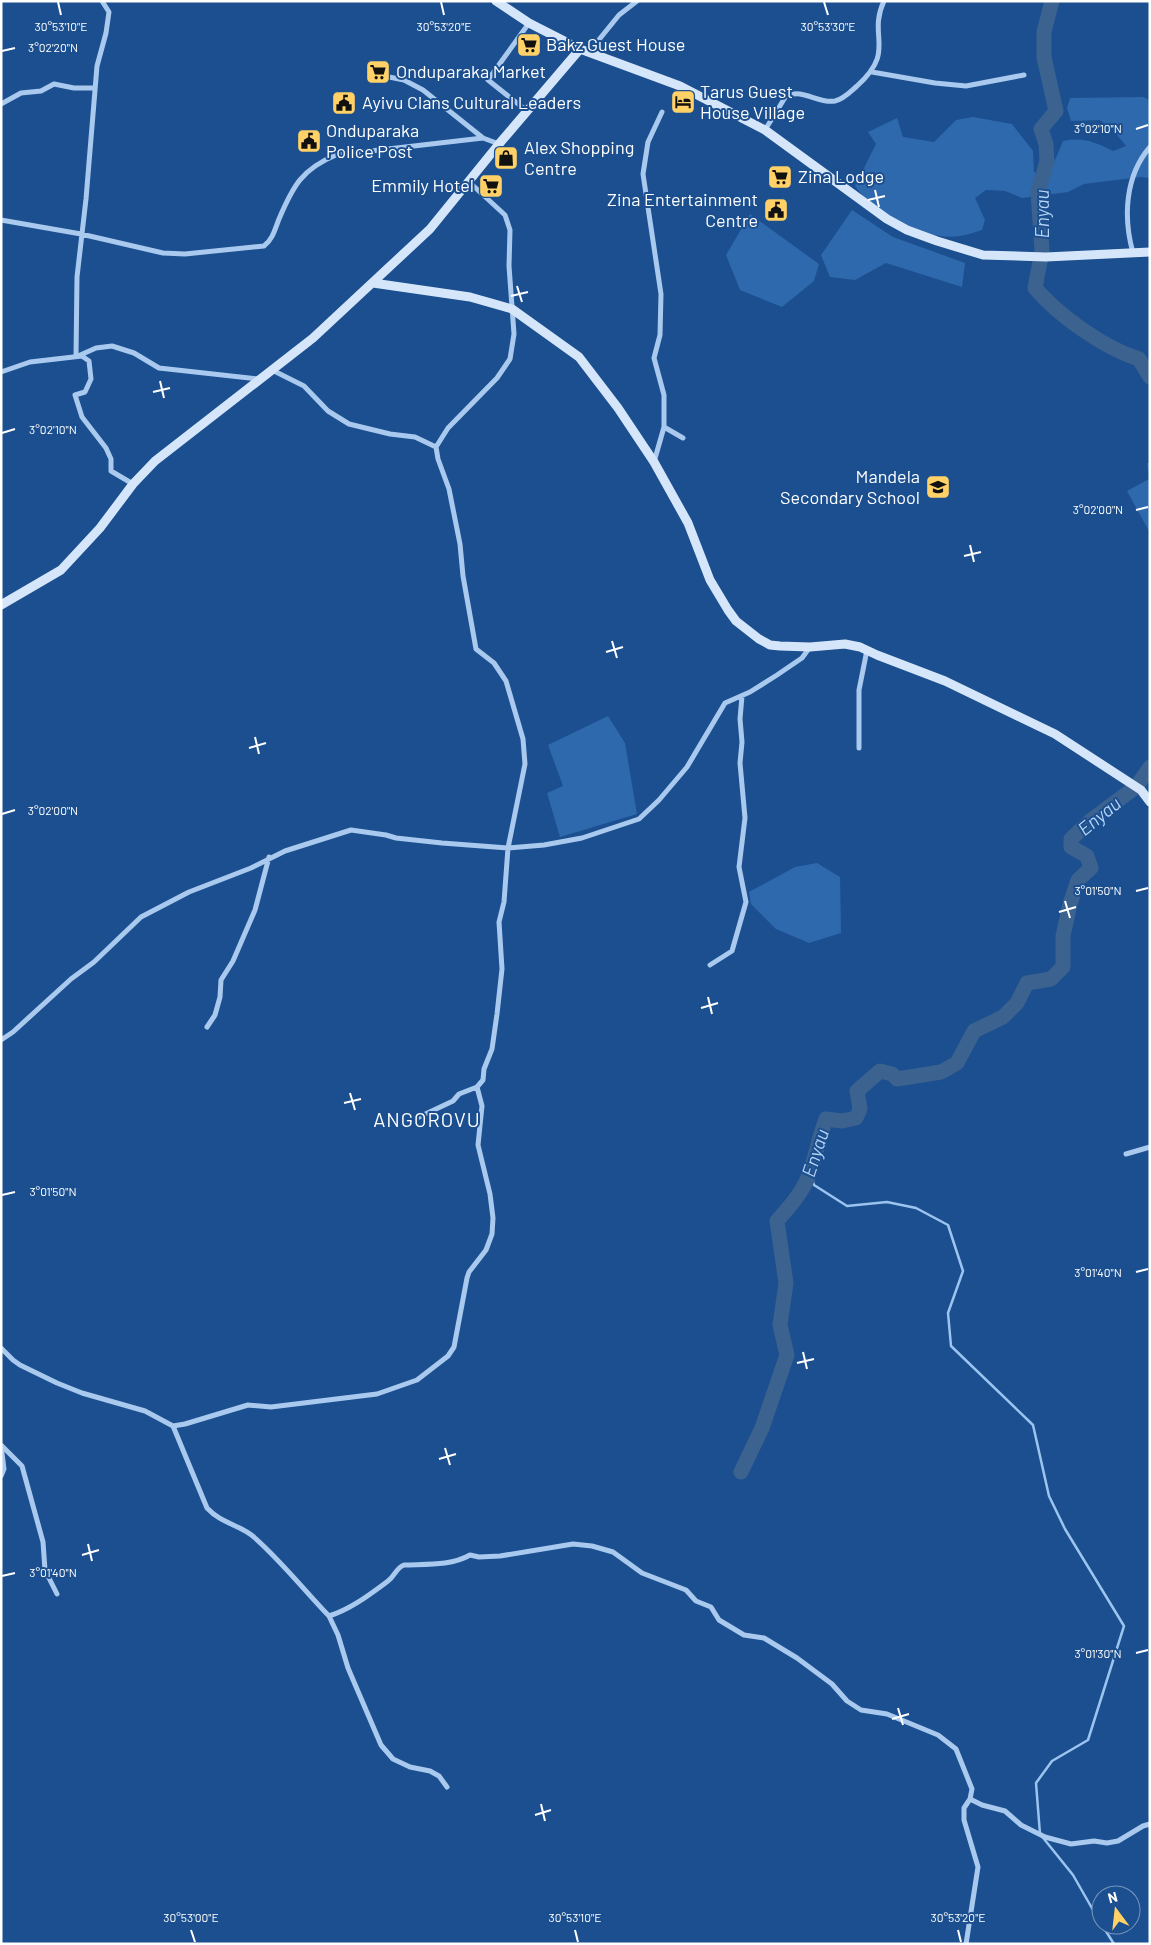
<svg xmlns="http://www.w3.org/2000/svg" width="1151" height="1945" viewBox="0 0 1151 1945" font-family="Barlow,sans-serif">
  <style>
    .green { fill: #2e69ad }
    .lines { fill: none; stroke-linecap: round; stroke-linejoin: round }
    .stream { stroke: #9cc4f0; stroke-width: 2.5 }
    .river { stroke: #3c6290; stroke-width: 15 }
    .street { stroke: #a9c9ee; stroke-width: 5 }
    .secondary { stroke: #d6e6fa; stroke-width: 9 }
    .ticks { fill: none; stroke: #fff; stroke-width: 2 }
    .labels { text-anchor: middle; stroke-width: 4; stroke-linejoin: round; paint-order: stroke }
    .poi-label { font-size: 18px; fill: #fff; stroke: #1b4f8f; text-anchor: start }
    .water-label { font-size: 19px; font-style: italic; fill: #b5d3f5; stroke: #1b4f8f }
    .quarter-label { font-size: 20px; letter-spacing: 1px; fill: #fff; stroke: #1b4f8f }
    .ticks-label { font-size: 12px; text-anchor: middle; fill: #fff; stroke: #1b4f8f; stroke-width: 4; stroke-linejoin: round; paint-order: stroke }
  </style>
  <rect width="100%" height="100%" fill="#1b4f8f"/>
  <path class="green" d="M 1143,97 L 1150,100 L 1150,178 L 1141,177 L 1084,184 L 1068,192 L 1022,198 L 1005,191 L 986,190 L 975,198 L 985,220 L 982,230 C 975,232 967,235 960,236 C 927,242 873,213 855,186 L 876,144 L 868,132 L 897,118 L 903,137 L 934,142 L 956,120 L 973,117 L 1012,124 L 1033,151 L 1034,172 L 1048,177 L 1063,141 C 1083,137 1095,142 1113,151 L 1126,146 L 1114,131 L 1100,120 L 1071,121 L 1067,108 L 1070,98 Z
    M 852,210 L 893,237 L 965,263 L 962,287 L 886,263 L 855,280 L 830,277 L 821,255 Z
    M 750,214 L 819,264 L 814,281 L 782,307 L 740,290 L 726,255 Z
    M 1147,463 L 1150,463 L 1150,533 L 1127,491 L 1149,479 Z
    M 608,716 L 625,743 L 637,814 L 560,837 L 547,793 L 563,786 L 548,745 Z
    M 817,863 L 840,877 L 841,933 L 809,943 L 776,929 L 751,904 L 749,892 L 795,867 Z"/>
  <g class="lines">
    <path class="stream" d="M 810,1174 L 814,1185 L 847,1206 L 887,1202 L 916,1208 L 948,1225 L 963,1271 L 948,1313 L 951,1346 L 1033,1425 L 1049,1496 L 1065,1529 L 1124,1626 L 1088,1740 L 1052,1761 L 1036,1783 L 1040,1834 L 1073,1875 L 1101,1924
      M 1102,1925 L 1114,1944"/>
    <path class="river" d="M 1052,1 L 1044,32 L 1044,57 L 1056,111 L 1041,129 L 1046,144 L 1047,161 L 1038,192 L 1042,251 L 1035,288 C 1059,316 1104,348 1139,359 L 1150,377
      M 741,1472 L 762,1428 L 787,1355 L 780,1325 L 786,1283 L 777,1221 C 790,1206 804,1191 810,1172 C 816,1155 819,1137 826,1119 L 842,1121 L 856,1118 L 860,1109 L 857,1091 L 880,1071 L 892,1074 L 897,1079 L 941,1072 L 957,1063 L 974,1031 L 1003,1017 L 1017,1003 L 1027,983 L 1051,979 L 1063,967 L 1063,936 L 1070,904 L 1078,880 L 1091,868 L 1087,856 L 1071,847 L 1071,839 L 1090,821 L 1137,786 L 1150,767"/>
    <path class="street" d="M 589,52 L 619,15 L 637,1
      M 872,72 L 935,83 L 966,86 L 1024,75
      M 379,75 L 404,80 L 423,90 L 483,138
      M 1,104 L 21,93 L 41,91 L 54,84 L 74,88 L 94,88
      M 527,111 L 488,80 L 529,23
      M 765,130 L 786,96 C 803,88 818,104 835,101 C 844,99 850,92 857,86 C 897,50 867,37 884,1
      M 1,220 L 81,234 L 163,253 L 185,254 L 264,246 C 273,239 275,229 279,219 C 293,186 302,169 336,155 L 483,138 L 499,144
      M 1133,253 C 1123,217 1125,176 1150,147
      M 78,356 L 96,348 L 112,346 L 134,353 L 159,368 L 258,379
      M 76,357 L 77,277 L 86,199 L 97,66 L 106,33 L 109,12 L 102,1
      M 272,370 L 304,386 L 328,411 L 349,424 L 390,434 L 415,437 L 436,447
      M 1,372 L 30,362 L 82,356 L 89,361 L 91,379 L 85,392 L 75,395 L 82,417 L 106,448 L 111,459 L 111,471 L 133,484
      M 664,427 L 683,438
      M 654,462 L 664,427 L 664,395 L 654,358 L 660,335 L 661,294 L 643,174 L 648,142 L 662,112
      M 859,748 L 859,690 L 867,650
      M 710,965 L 732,951 L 746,902 L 739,867 L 745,818 L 740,763 L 742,742 L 740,719 L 742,696
      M 207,1027 L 215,1015 L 220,997 L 221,980 L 233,961 L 255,910 L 269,857
      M 1,1040 L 13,1032 L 71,979 L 94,962 L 141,917 L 189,892 L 251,868 L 285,851 L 351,830 L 386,835 L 396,838 L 442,843 L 508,848 L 544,845 L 582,838 L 639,819 L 659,800 L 687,767 L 725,703 L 750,692 L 777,675 L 802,658 L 810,647
      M 417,1118 L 453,1101 L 459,1094 L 477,1087 L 483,1080 L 484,1069 L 492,1049 L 497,1014 L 502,969 L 499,922 L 504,902 L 508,848 L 525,764 L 523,739 L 506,681 L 494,663 L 476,649 L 463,576 L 460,544 L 449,489 L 438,459 L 436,447 L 448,428 L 497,378 L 510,359 L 514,334 L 509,266 L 510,230 L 505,215 L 468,181
      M 1126,1154 L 1150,1147
      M 1,1348 L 13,1360 L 20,1365 L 57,1383 L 82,1393 L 145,1411 L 173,1426 L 185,1424 L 248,1405 L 271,1407 L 377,1394 L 417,1380 L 448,1356 L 454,1347 L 467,1278 L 469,1272 L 486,1250 L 492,1234 L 493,1218 L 490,1194 L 478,1145 L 482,1106 L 477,1087
      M 173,1426 L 207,1508 C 223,1525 240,1524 255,1538 C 282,1562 304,1590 329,1616 C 351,1609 369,1595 388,1581 C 395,1576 396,1568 404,1565 C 427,1564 451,1566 470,1555 L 479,1557 L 500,1556 L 573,1544 L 592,1546 L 613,1552 L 642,1573 L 686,1590 L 696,1601 L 711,1607 L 719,1620 L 744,1635 L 764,1638 L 797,1658 L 832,1684 L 847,1701 L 861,1710 L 887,1714 L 938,1735 L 956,1749 L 972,1789 L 970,1799 L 964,1808 L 964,1820 L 978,1867 L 966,1944
      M 1,1445 L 22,1466 L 43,1542 L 45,1570 L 57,1594
      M 1,1476 L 4,1469 L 1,1445
      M 329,1616 L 338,1635 L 348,1668 L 381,1745 L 393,1759 L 410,1767 L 430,1771 L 439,1776 L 447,1787
      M 970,1799 L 982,1805 L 1005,1811 L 1021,1825 L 1045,1837 L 1071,1844 L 1094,1841 L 1107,1843 L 1118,1841 L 1143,1826 L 1150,1824"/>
    <path class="secondary" d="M 496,1 L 529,23 L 580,49 L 680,86 L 765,130 L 887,219 L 907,230 L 937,241 L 983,255 L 1046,257 L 1150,252
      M 373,283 L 470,297 L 512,309 L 579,357 L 618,408 L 654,462 L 688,523 L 710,580 L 728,610 L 736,621 L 759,639 L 770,645 L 780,646 L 810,647 L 845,644 L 860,647 L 877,655 L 945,681 L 1055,734 L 1141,790 L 1150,802
      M 1,605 L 61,570 L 100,528 L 133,484 L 155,461 L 313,338 L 430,229 L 499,144 L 580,49"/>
  </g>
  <path class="ticks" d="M 58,2 L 61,15M 441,2 L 444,15M 824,2 L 828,15M 2,51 L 15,48M 1136,129 L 1148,125M 875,190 L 879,207M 868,200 L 885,196M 517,286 L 522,302M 511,296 L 528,292M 160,381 L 164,398M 153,392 L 170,388M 2,433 L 15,429M 1136,510 L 1148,507M 970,545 L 974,562M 964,556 L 981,552M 612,641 L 617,658M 606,652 L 623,647M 255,737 L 259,754M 249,748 L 266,743M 2,814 L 15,810M 1136,891 L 1148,888M 1065,901 L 1070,918M 1059,912 L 1076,907M 708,997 L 712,1014M 701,1008 L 718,1003M 350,1093 L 355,1110M 344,1103 L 361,1099M 2,1195 L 15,1192M 1136,1272 L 1148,1269M 803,1352 L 807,1369M 797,1363 L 814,1359M 445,1448 L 450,1465M 439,1459 L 456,1454M 88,1544 L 92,1561M 82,1555 L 99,1550M 2,1576 L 15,1573M 1136,1653 L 1148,1650M 898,1708 L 903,1725M 892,1719 L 909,1714M 541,1804 L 545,1821M 535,1815 L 551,1810M 191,1930 L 195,1942M 575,1930 L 578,1942M 958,1930 L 961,1942"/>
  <defs>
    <symbol id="supermarket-square" viewBox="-11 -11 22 22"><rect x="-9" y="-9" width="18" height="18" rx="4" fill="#ffd166" stroke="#1b4f8f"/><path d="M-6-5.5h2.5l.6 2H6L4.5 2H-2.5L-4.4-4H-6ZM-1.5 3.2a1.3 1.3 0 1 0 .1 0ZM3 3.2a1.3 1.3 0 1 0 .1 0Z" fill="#111"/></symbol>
    <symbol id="hotel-square" viewBox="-11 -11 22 22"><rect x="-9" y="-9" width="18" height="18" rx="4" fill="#ffd166" stroke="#1b4f8f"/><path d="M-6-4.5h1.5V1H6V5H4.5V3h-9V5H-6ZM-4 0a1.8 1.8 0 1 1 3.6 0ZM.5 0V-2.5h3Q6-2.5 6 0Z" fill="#111"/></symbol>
    <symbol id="civic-square" viewBox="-11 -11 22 22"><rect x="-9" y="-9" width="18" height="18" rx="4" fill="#ffd166" stroke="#1b4f8f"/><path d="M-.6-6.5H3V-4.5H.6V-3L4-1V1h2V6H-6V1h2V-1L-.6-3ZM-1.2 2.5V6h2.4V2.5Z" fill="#111"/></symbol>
    <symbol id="shop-square" viewBox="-11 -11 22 22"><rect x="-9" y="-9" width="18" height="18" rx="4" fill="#ffd166" stroke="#1b4f8f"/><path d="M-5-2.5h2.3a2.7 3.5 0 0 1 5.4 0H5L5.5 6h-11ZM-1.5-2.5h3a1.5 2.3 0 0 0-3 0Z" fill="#111"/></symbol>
    <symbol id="school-square" viewBox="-11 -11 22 22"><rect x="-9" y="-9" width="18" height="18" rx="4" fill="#ffd166" stroke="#1b4f8f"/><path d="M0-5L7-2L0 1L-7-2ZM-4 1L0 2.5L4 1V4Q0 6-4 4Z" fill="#111"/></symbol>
  </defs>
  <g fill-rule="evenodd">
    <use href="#supermarket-square" x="515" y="31" width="28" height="28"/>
    <use href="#supermarket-square" x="364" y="58" width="28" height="28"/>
    <use href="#hotel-square" x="669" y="88" width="28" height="28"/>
    <use href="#civic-square" x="330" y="89" width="28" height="28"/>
    <use href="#civic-square" x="295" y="127" width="28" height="28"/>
    <use href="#shop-square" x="492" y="144" width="28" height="28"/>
    <use href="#supermarket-square" x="766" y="163" width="28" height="28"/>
    <use href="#supermarket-square" x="477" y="172" width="28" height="28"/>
    <use href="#civic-square" x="762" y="196" width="28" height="28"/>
    <use href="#school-square" x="924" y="473" width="28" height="28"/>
  </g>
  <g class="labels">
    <g class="poi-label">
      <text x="546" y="51">Bakz Guest House</text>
      <text x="396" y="78">Onduparaka Market</text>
      <text x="700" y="98">Tarus Guest<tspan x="700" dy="21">House Village</tspan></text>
      <text x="362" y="109">Ayivu Clans Cultural Leaders</text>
      <text x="326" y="137">Onduparaka<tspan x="326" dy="21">Police Post</tspan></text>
      <text x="524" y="154">Alex Shopping<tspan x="524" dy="21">Centre</tspan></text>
      <text x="798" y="183">Zina Lodge</text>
      <text x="474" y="192" text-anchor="end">Emmily Hotel</text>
      <text x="758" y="206" text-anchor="end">Zina Entertainment<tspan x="758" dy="21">Centre</tspan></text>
      <text x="920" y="483" text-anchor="end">Mandela<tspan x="920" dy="21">Secondary School</tspan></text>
    </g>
    <g class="water-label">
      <text transform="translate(1042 214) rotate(-90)" y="7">Enyau</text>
      <text transform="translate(1099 816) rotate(-39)" y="7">Enyau</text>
      <text transform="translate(815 1153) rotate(-72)" y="7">Enyau</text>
    </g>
    <g class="quarter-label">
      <text x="427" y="1127">ANGOROVU</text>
    </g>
  </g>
  <g class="ticks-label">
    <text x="61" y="31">30°53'10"E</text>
    <text x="444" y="31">30°53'20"E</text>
    <text x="828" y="31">30°53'30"E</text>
    <text x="53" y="52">3°02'20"N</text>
    <text x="1098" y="133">3°02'10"N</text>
    <text x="53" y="434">3°02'10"N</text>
    <text x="1098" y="514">3°02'00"N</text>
    <text x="53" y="815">3°02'00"N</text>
    <text x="1098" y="895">3°01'50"N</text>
    <text x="53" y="1196">3°01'50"N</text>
    <text x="1098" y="1277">3°01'40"N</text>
    <text x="53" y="1577">3°01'40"N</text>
    <text x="1098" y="1658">3°01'30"N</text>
    <text x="191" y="1922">30°53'00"E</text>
    <text x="575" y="1922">30°53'10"E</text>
    <text x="958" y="1922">30°53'20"E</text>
  </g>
  <rect width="1151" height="1945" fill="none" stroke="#ffffff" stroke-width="5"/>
  <g transform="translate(1116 1910) rotate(345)"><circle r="24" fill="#1b4f8f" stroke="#7695bc"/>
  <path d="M0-4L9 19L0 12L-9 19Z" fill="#ffd166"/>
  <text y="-8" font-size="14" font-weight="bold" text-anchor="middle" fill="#ffffff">N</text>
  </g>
</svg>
